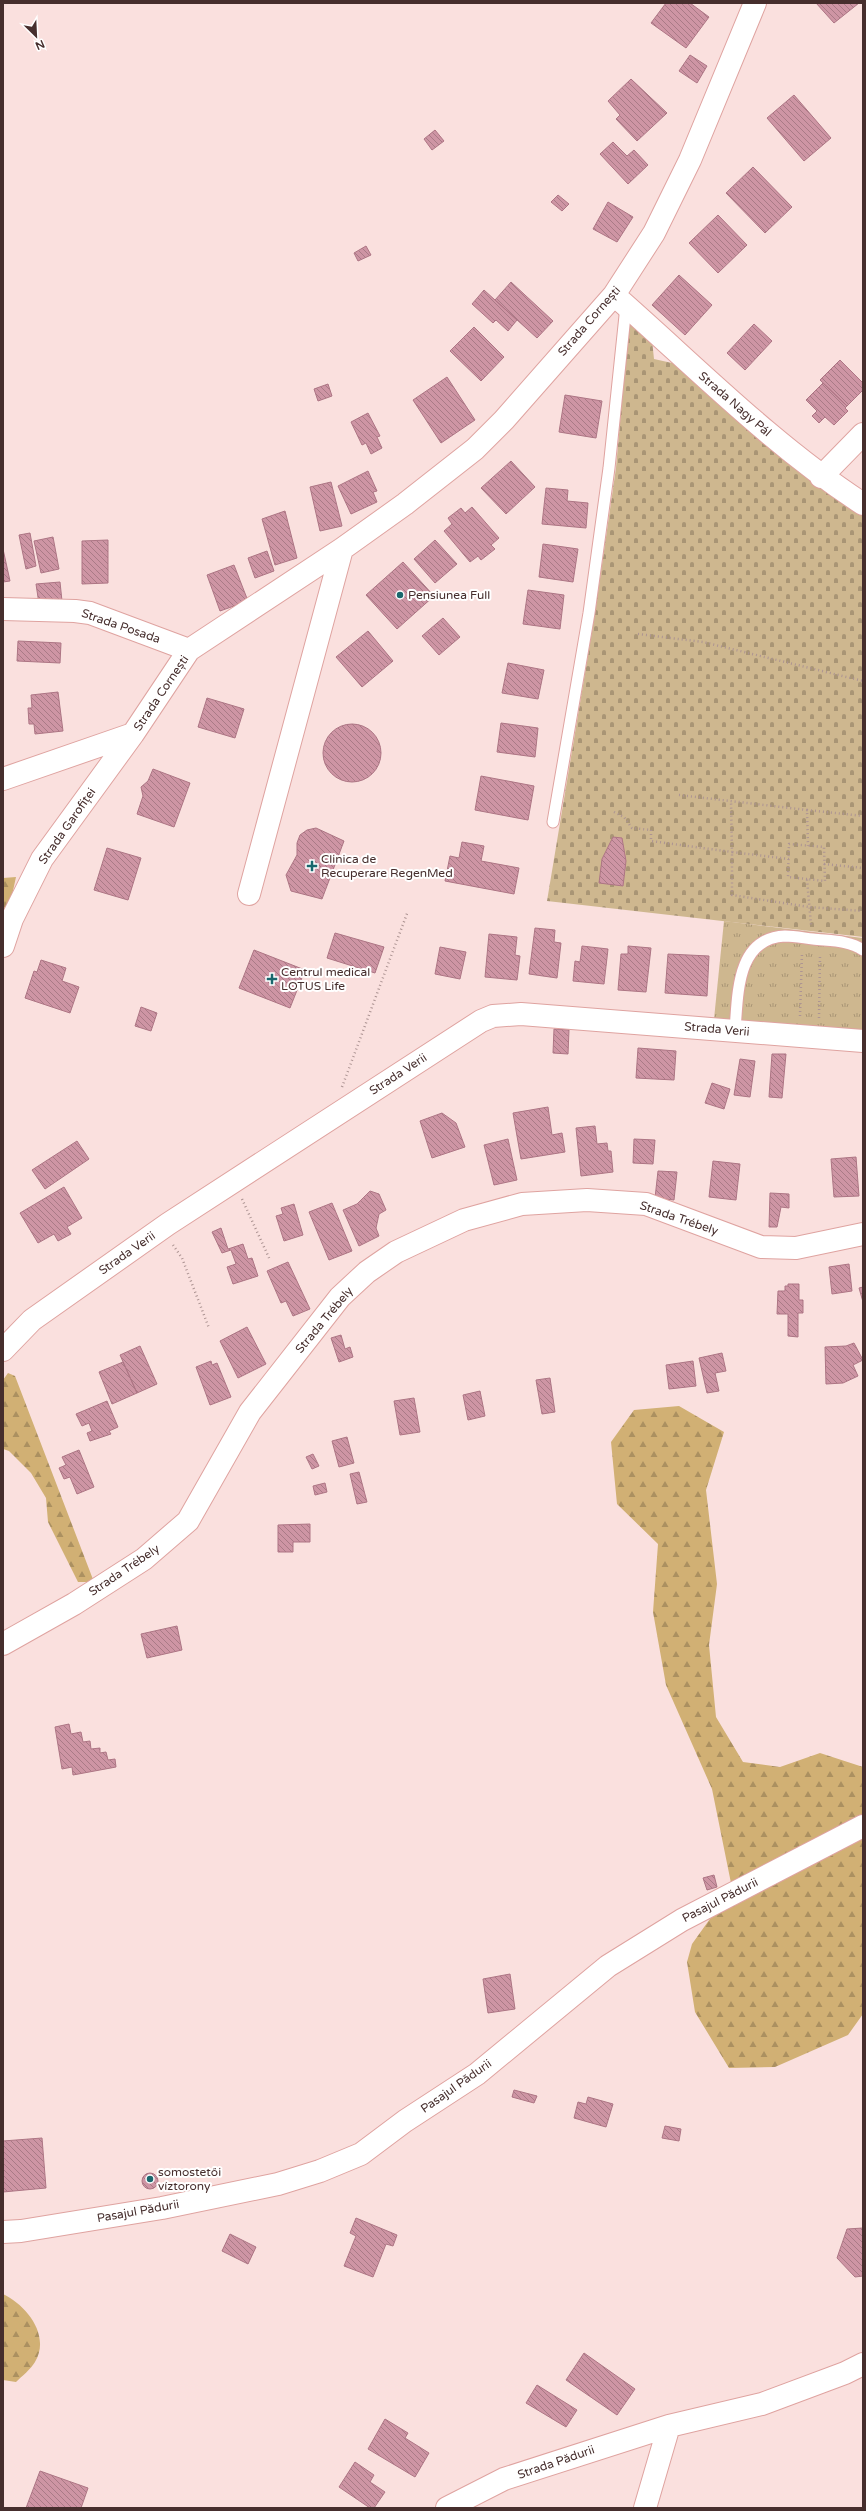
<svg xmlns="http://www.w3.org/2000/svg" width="866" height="2511" viewBox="0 0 866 2511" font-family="'Varela Round',sans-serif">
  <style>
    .forest { fill: url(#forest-firs) }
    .cemetery { fill: url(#cemetery-stones) }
    .park { fill: url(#park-tufts) }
    .building { fill: url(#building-back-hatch); stroke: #ad7584 }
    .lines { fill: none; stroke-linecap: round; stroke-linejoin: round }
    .service-casing { stroke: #dfa3a0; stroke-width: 13 }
    .minor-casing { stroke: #dfa3a0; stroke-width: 24 }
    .path { stroke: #ad9493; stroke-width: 2.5; stroke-dasharray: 1 3; stroke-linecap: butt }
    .service { stroke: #fff; stroke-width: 11 }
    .minor { stroke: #fff; stroke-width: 22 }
    .poi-dot { fill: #1a676d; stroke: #fff; stroke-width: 1.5 }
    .labels { text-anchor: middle; stroke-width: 4; stroke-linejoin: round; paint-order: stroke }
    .street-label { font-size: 12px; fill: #462e2d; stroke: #fff }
    .poi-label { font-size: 12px; fill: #462e2d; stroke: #fff; text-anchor: start }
  </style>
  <defs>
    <pattern id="forest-firs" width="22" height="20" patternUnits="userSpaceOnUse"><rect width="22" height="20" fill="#d1b074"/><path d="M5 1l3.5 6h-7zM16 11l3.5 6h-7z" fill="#ab9060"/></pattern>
    <pattern id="cemetery-stones" width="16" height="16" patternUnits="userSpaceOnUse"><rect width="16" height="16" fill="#ceb78f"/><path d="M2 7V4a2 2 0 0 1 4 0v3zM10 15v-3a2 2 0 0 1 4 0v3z" fill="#a99575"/></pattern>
    <pattern id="park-tufts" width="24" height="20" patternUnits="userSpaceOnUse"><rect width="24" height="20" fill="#ceb78f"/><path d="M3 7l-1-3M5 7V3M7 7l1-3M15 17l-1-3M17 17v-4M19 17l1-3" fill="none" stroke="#a99575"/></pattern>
    <pattern id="building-back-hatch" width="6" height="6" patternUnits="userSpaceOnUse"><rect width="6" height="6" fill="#ce95a4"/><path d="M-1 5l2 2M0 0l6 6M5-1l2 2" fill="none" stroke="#a97a86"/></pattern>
  </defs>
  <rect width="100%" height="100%" fill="#fae0de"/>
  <path class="forest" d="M 16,877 L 3,937 L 3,878 Z
    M 8,1373 L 15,1376 L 94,1582 L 78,1582 L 48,1522 L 46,1498 L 31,1473 L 9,1451 L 3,1449 L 3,1380 Z
    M 679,1406 L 724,1432 L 706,1490 L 717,1584 L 709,1645 L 716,1717 L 743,1762 L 780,1767 L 820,1753 L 863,1767 L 863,2014 L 848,2035 L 775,2067 L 729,2068 L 695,2012 L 687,1962 L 692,1944 L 732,1888 L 712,1789 L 666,1685 L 653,1612 L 658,1544 L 617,1504 L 611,1442 L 634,1410 Z
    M 3,2294 C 26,2305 51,2335 35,2362 C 31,2369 22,2376 16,2382 L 3,2380 Z"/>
  <path class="cemetery" d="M 629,320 L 652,340 L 654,359 L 681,365 L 863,515 L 863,937 L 547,901 L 595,613 L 616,468 Z"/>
  <path class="park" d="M 724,921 L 863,938 L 863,1033 L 714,1019 Z"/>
  <path class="building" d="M 666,3 L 690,3 L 709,17 L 686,48 L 651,23 Z
    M 816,3 L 859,3 L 834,23 Z
    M 690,55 L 707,66 L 697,83 L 679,71 Z
    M 631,79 L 667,113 L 637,141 L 616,119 L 620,115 L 608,101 Z
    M 794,95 L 831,138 L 804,161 L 767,118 Z
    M 435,130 L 444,141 L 432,150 L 424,139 Z
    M 613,142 L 627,156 L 634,150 L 648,165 L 628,184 L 600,154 Z
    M 753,167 L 792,207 L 765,233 L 726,193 Z
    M 558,195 L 569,204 L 562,211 L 551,202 Z
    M 608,202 L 633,217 L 617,242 L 593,229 Z
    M 718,215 L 747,245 L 718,273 L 689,243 Z
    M 366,246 L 371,255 L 358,261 L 354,253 Z
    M 679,275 L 712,305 L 685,335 L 652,305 Z
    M 511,282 L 553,321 L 537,338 L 495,300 Z
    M 484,290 L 517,320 L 508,331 L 496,320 L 493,323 L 472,304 Z
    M 754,324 L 772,341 L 745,370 L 727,353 Z
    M 474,327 L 504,357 L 481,381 L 450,351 Z
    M 840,360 L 863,383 L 863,390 L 847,406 L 820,380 Z
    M 447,377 L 475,420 L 441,443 L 413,400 Z
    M 823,383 L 847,406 L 845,408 L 848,411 L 834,425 L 825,417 L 819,423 L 812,416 L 817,411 L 806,400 Z
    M 328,384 L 332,396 L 318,401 L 314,389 Z
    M 565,395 L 602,401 L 596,438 L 559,432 Z
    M 368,413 L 380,436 L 377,437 L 382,448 L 371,454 L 366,443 L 362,445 L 351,422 Z
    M 511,461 L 535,487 L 506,514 L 481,488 Z
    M 368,471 L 377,491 L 373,492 L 377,502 L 351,514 L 338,486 Z
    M 331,482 L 342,526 L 320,531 L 310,487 Z
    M 546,488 L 568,490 L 567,501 L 588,503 L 586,528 L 542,524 Z
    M 472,507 L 499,538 L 491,545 L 495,549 L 481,560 L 478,556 L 470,562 L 444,531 L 452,524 L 448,518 L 461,508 L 465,513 Z
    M 285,511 L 297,558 L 275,565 L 262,519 Z
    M 30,533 L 36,566 L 26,569 L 19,535 Z
    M 53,537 L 59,569 L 41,573 L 34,541 Z
    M 108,540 L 108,583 L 82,584 L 82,541 Z
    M 435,540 L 457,564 L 435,583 L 414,559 Z
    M 543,544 L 578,549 L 573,582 L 539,577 Z
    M 3,549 L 10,581 L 3,582 Z
    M 267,551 L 274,571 L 255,578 L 248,558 Z
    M 403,562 L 434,596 L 397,629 L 366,595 Z
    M 234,565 L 248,601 L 220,611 L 207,575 Z
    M 60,582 L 62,601 L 39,604 L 36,584 Z
    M 528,590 L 564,595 L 560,629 L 523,624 Z
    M 443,618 L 460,637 L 439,655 L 422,636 Z
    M 368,631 L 393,661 L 362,687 L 336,657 Z
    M 18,641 L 61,643 L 60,663 L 17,661 Z
    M 508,663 L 544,670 L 538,699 L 502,693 Z
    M 58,692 L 63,731 L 35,734 L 34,724 L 29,724 L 28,708 L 32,708 L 31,695 Z
    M 207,698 L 244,709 L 235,738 L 198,727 Z
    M 501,723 L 538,728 L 535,757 L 497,752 Z
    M323 753a29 29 0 1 1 58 0a29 29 0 1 1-58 0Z
    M 153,769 L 190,783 L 174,827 L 137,814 L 143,796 L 141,787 L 148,781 Z
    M 481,776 L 534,786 L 528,820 L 475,810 Z
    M 316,828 L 344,841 L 322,899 L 291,891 L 286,875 L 297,855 L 297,843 L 300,835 L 307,830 Z
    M 613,837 L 622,838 L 626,861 L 623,886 L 599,883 L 602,859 Z
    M 462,842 L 484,846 L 481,861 L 519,868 L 514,894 L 445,881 L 450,856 L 459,858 Z
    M 107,848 L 141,858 L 128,900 L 94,890 Z
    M 535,928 L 555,930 L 554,942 L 561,943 L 557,978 L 529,974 Z
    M 335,933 L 384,947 L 375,973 L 327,958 Z
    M 489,934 L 517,937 L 515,955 L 520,956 L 517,980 L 485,977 Z
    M 582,946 L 608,949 L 604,984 L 573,981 L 575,961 L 580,962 Z
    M 628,946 L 651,948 L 646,992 L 618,990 L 621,954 L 628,954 Z
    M 440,947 L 466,952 L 460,979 L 435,974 Z
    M 254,950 L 305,970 L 290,1008 L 239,988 Z
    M 668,954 L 709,956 L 707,996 L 665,993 Z
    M 41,960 L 66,968 L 62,981 L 79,987 L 70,1013 L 25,998 L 34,971 L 37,972 Z
    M 141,1007 L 157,1013 L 151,1031 L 135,1026 Z
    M 554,1029 L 569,1030 L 568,1054 L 553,1053 Z
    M 638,1048 L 676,1051 L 674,1080 L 636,1078 Z
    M 772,1054 L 786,1054 L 782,1098 L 769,1097 Z
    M 740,1059 L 755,1061 L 750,1097 L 734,1095 Z
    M 712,1083 L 730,1089 L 724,1109 L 705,1103 Z
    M 548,1107 L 552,1135 L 562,1133 L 565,1152 L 521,1159 L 513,1113 Z
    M 442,1113 L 456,1123 L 465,1147 L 432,1158 L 420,1121 Z
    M 595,1126 L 597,1144 L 607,1143 L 608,1151 L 611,1151 L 613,1172 L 581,1176 L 576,1128 Z
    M 508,1139 L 517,1180 L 494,1185 L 484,1145 Z
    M 634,1139 L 655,1140 L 653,1164 L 633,1163 Z
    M 77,1141 L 89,1159 L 45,1189 L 32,1170 Z
    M 856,1157 L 859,1196 L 834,1197 L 831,1159 Z
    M 713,1161 L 740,1164 L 736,1200 L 709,1197 Z
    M 658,1171 L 677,1172 L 674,1200 L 655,1198 Z
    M 64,1187 L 82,1218 L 67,1227 L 71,1234 L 58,1241 L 54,1234 L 38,1243 L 20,1213 Z
    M 370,1191 L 379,1194 L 386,1210 L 379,1214 L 376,1228 L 379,1236 L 359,1246 L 343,1210 L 357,1204 Z
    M 770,1193 L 789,1194 L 789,1208 L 781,1207 L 777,1227 L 769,1227 Z
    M 332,1203 L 352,1251 L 329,1260 L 309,1212 Z
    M 294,1204 L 303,1235 L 284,1241 L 276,1216 L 283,1214 L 281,1208 Z
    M 221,1228 L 228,1249 L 243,1244 L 248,1259 L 252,1258 L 258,1276 L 233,1284 L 227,1267 L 236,1264 L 231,1250 L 222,1253 L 212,1232 Z
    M 288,1262 L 310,1309 L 293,1316 L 286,1301 L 281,1303 L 267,1271 Z
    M 849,1264 L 852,1291 L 832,1294 L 829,1267 Z
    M 788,1284 L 799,1284 L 799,1300 L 803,1300 L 803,1313 L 798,1313 L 798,1337 L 788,1336 L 788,1314 L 777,1314 L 778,1291 L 785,1291 L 785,1286 L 788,1286 Z
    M 863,1287 L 863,1302 L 859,1288 Z
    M 247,1327 L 266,1364 L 238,1378 L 220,1341 Z
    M 341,1335 L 345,1349 L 350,1347 L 353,1357 L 339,1362 L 331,1338 Z
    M 854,1343 L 863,1360 L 853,1365 L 858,1376 L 843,1383 L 826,1384 L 825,1347 L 846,1346 Z
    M 140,1346 L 157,1384 L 137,1393 L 120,1355 Z
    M 722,1353 L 726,1371 L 715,1373 L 719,1391 L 707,1393 L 699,1358 Z
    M 211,1361 L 212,1365 L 217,1363 L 231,1397 L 210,1405 L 196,1367 Z
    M 693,1361 L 696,1386 L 669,1389 L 666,1365 Z
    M 123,1362 L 137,1393 L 112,1404 L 99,1372 Z
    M 550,1378 L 555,1412 L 542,1414 L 536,1380 Z
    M 480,1391 L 485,1416 L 468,1420 L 463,1395 Z
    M 414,1398 L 420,1432 L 400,1435 L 394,1401 Z
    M 107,1401 L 118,1427 L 109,1431 L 111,1434 L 90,1441 L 87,1433 L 92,1431 L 89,1423 L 82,1426 L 76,1414 Z
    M 347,1437 L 354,1463 L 339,1467 L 332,1441 Z
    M 79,1450 L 94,1487 L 77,1494 L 70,1477 L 64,1479 L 59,1468 L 66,1465 L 62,1457 Z
    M 313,1454 L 319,1466 L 312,1469 L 306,1457 Z
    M 359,1472 L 367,1502 L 357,1504 L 350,1474 Z
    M 325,1483 L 327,1492 L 315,1495 L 313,1486 Z
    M 310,1524 L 310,1542 L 293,1542 L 293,1552 L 278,1552 L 278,1525 Z
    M 177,1626 L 182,1650 L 147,1658 L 141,1634 Z
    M 69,1724 L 71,1734 L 81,1732 L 83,1742 L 90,1741 L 91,1749 L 100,1748 L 100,1753 L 106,1752 L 108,1760 L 115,1759 L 116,1767 L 73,1775 L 72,1767 L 62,1769 L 55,1727 Z
    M 714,1875 L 717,1887 L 707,1890 L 703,1878 Z
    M 510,1974 L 515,2009 L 488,2013 L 483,1979 Z
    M 514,2090 L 537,2096 L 534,2103 L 512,2097 Z
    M 588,2097 L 613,2104 L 606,2127 L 574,2118 L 578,2102 L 586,2104 Z
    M 665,2126 L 681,2129 L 679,2141 L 662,2138 Z
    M 42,2138 L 46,2188 L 3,2192 L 3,2141 Z
    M142 2181a8 8 0 1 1 16 0a8 8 0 1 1-16 0Z
    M 356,2218 L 397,2235 L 393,2246 L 386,2244 L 373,2277 L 344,2266 L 356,2236 L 350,2233 Z
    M 863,2228 L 863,2276 L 855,2277 L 837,2258 L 847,2229 Z
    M 230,2234 L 256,2247 L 248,2264 L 222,2251 Z
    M 584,2353 L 635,2389 L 617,2415 L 566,2380 Z
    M 537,2385 L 577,2410 L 566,2427 L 526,2403 Z
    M 385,2419 L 408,2433 L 405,2438 L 429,2453 L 415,2477 L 368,2449 Z
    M 355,2462 L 374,2475 L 370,2482 L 385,2492 L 374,2508 L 370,2508 L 339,2487 Z
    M 40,2471 L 88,2488 L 81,2508 L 26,2508 Z"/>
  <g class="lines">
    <defs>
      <path id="service" d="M 553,822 L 589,613 L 609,468 L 626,306
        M 735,1030 C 738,995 736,938 785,936 C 794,936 804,938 813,939 C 829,941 849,940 863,950"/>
      <path id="minor" d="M 614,295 C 695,366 772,445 863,504
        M 821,477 L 863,434
        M 3,609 L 75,611 L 90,613 L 189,650
        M 3,779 L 133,734
        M 249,894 L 342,549
        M 3,946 L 12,919 L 42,859 L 133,734 L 189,650 L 342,549 L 405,504 L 475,449 L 504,420 L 614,295 L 654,233 L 690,160 L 755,3
        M 3,1350 L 32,1320 L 168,1224 L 481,1021 L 493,1016 L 521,1014 L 863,1041
        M 3,1644 L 74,1604 L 144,1559 L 188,1521 L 250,1412 L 340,1297 L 367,1272 L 396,1252 L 464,1220 L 522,1204 L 587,1200 L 646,1204 L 761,1247 L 796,1248 L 863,1234
        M 3,2232 L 21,2231 L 162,2208 L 278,2184 L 320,2171 L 361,2154 L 405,2121 L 477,2074 L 608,1966 L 682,1920 L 863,1826
        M 447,2508 L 504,2479 L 669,2426 L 762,2404 L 845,2373 L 863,2364
        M 645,2508 L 669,2426"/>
    </defs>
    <use href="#service" class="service-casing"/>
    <use href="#minor" class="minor-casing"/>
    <path class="path" d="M 638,634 L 703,642 L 863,681
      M 679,795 L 807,810 L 808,846
      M 807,810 L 863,816
      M 614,812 L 624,817 L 632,828 L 651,830 L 651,841 L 732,852 L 731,801
      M 789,859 L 732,852 L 732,895 L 809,907 L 863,911
      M 824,864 L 863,868
      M 807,879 L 788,877 L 789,844 L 824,847 L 825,881 L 807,879 L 811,925
      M 800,1016 L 802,953
      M 819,1018 L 820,955
      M 342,1087 L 408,911
      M 242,1199 L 270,1260
      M 173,1245 L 182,1258 L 209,1328"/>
    <use href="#service" class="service"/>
    <use href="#minor" class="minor"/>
  </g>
  <g class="poi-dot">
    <circle cx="400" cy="595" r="4"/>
    <path d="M310 860h4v4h4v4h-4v4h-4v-4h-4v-4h4z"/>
    <path d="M270 973h4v4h4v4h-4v4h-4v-4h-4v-4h4z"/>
    <circle cx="150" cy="2179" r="4"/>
  </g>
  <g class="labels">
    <g class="street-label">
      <text transform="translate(589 321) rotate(-49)" y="4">Strada Cornești</text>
      <text transform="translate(735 404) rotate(41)" y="4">Strada Nagy Pál</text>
      <text transform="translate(121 626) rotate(19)" y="4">Strada Posada</text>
      <text transform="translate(161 693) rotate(-56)" y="4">Strada Cornești</text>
      <text transform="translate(67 826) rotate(-55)" y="4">Strada Garofiței</text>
      <text transform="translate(717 1029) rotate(5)" y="4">Strada Verii</text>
      <text transform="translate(398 1074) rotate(-33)" y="4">Strada Verii</text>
      <text transform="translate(679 1218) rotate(19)" y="4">Strada Trébely</text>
      <text transform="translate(127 1253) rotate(-35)" y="4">Strada Verii</text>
      <text transform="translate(324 1320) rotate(-50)" y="4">Strada Trébely</text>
      <text transform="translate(124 1570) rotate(-34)" y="4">Strada Trébely</text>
      <text transform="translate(720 1900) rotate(-27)" y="4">Pasajul Pădurii</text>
      <text transform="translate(456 2086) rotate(-35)" y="4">Pasajul Pădurii</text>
      <text transform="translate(138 2211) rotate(-10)" y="4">Pasajul Pădurii</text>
      <text transform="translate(556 2462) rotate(-19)" y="4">Strada Pădurii</text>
    </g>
    <g class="poi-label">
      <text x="408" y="599">Pensiunea Full</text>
      <text x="321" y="863">Clinica de<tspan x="321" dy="14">Recuperare RegenMed</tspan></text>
      <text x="281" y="976">Centrul medical<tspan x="281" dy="14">LOTUS Life</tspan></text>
      <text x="158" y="2176">somostetői<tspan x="158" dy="14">víztorony</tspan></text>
    </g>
  </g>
  <rect width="866" height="2511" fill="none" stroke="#462e2d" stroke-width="8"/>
  <g transform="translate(36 36) rotate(156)" stroke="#ffffff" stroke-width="3" paint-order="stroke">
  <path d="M0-3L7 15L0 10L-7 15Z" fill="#462e2d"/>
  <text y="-6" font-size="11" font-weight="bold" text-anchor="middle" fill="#462e2d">N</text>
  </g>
</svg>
